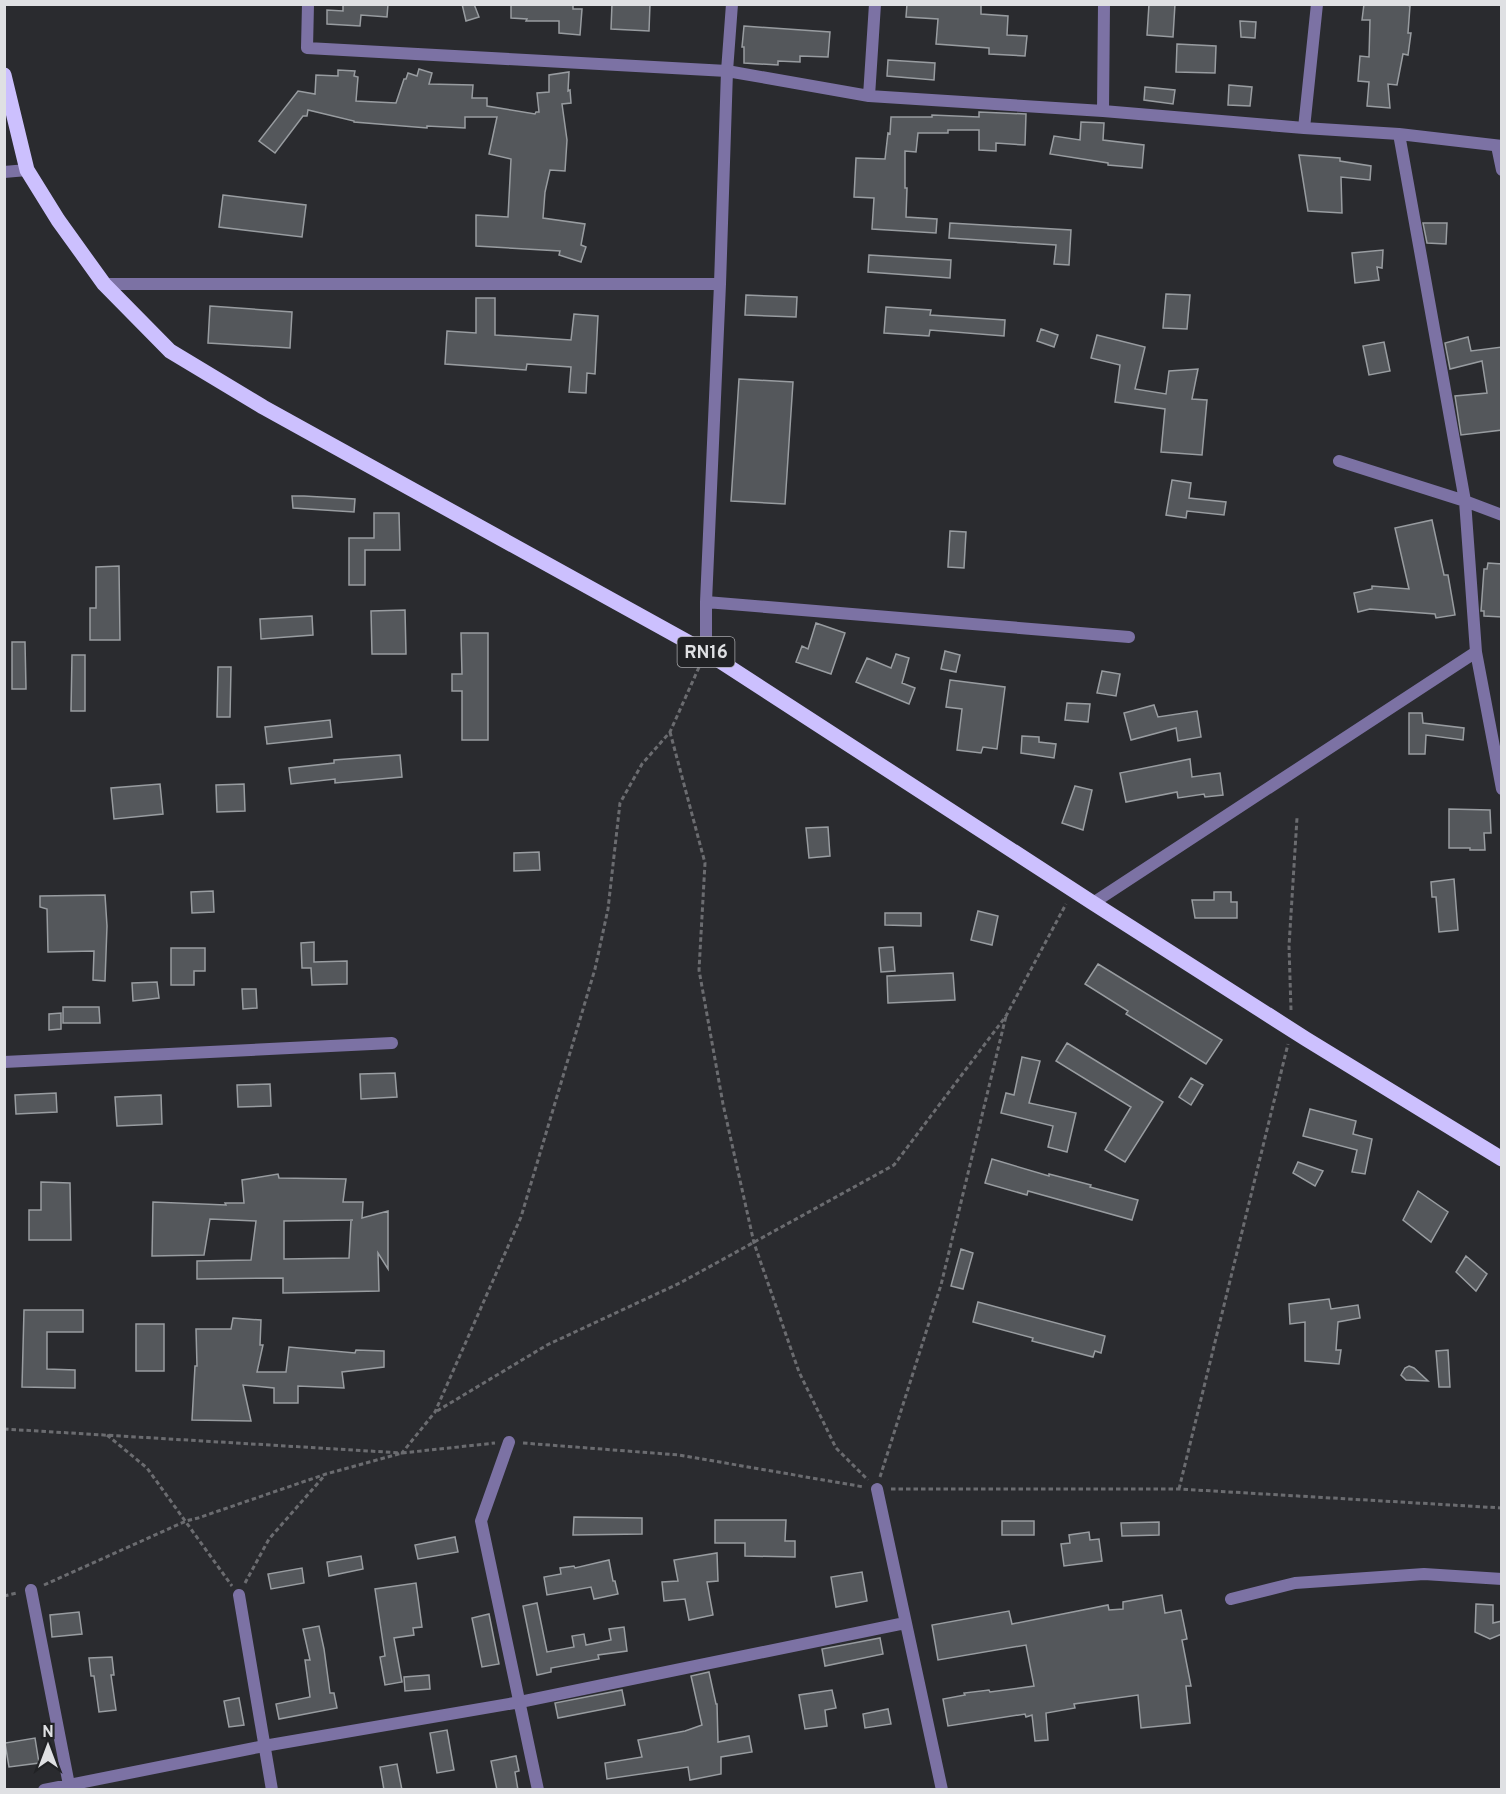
<svg xmlns="http://www.w3.org/2000/svg" width="1506" height="1794" viewBox="0 0 1506 1794" font-family="Overpass,sans-serif">
  <style>
    .building { fill: #54575b; stroke: #989ca0; stroke-width: 1.5; fill-rule: evenodd }
    .lines { fill: none; stroke-linecap: round; stroke-linejoin: round }
    .path { stroke: #6b6c70; stroke-width: 3; stroke-dasharray: 4.5 3; stroke-linecap: butt }
    .minor { stroke: #7c72a4; stroke-width: 12 }
    .primary { stroke: #ccc0fe; stroke-width: 15 }
    .labels { text-anchor: middle; stroke-width: 4.5; stroke-linejoin: round; paint-order: stroke }
    .shield { fill: #212225; stroke: #a6a7aa; stroke-width: 1.5 }
    .shield-label { font-size: 18px; font-weight: bold; fill: #dfe0e3 }
  </style>
  <rect width="100%" height="100%" fill="#2a2b2f"/>
  <path class="building" d="M 343,4 L 388,4 L 387,17 L 361,15 L 360,26 L 327,24 L 327,10 L 343,11 Z
    M 462,4 L 474,4 L 479,17 L 466,21 Z
    M 511,4 L 573,4 L 573,9 L 582,9 L 580,35 L 559,33 L 559,21 L 526,21 L 527,19 L 511,18 Z
    M 612,4 L 650,4 L 649,31 L 611,29 Z
    M 907,4 L 981,4 L 981,14 L 1008,16 L 1007,35 L 1027,36 L 1025,56 L 989,54 L 989,48 L 936,44 L 938,19 L 906,17 Z
    M 1149,4 L 1175,4 L 1173,37 L 1147,35 Z
    M 1364,4 L 1404,4 L 1410,6 L 1408,33 L 1411,33 L 1408,55 L 1403,54 L 1397,85 L 1388,84 L 1390,108 L 1367,106 L 1369,82 L 1358,81 L 1360,56 L 1369,57 L 1370,20 L 1362,20 Z
    M 1240,21 L 1256,22 L 1255,38 L 1241,37 Z
    M 744,26 L 830,32 L 828,57 L 800,56 L 800,62 L 778,61 L 778,65 L 744,63 L 744,47 L 742,47 Z
    M 1177,44 L 1216,46 L 1215,73 L 1176,72 Z
    M 888,60 L 935,63 L 934,80 L 887,76 Z
    M 419,69 L 432,73 L 429,84 L 473,85 L 472,98 L 487,98 L 487,106 L 535,114 L 536,112 L 539,112 L 537,93 L 549,92 L 549,75 L 569,72 L 568,91 L 570,90 L 571,103 L 562,104 L 567,140 L 565,171 L 550,170 L 545,192 L 543,218 L 585,224 L 581,245 L 586,247 L 581,262 L 559,255 L 560,251 L 476,246 L 476,215 L 508,217 L 511,159 L 489,154 L 497,117 L 465,117 L 465,128 L 427,126 L 427,128 L 354,122 L 354,121 L 308,110 L 307,116 L 303,116 L 275,153 L 259,141 L 298,91 L 315,94 L 316,75 L 338,76 L 338,70 L 355,71 L 354,76 L 358,77 L 356,101 L 396,103 L 404,79 L 406,79 L 408,73 L 417,76 Z
    M 1229,85 L 1252,87 L 1250,106 L 1228,105 Z
    M 1145,87 L 1175,90 L 1173,104 L 1144,100 Z
    M 979,112 L 1026,114 L 1025,145 L 996,143 L 996,151 L 979,150 L 979,130 L 948,130 L 948,133 L 918,133 L 916,152 L 905,151 L 905,188 L 907,188 L 906,217 L 937,219 L 936,233 L 872,229 L 874,198 L 854,197 L 856,158 L 885,159 L 888,133 L 890,134 L 891,117 L 932,117 L 932,115 L 979,117 Z
    M 1081,122 L 1104,123 L 1103,140 L 1144,145 L 1142,168 L 1108,165 L 1108,163 L 1050,154 L 1054,136 L 1080,140 Z
    M 1299,155 L 1340,158 L 1340,161 L 1371,166 L 1370,180 L 1341,177 L 1342,213 L 1308,211 Z
    M 223,195 L 306,205 L 302,237 L 219,227 Z
    M 950,223 L 1071,230 L 1069,265 L 1054,264 L 1056,245 L 949,238 Z
    M 1423,223 L 1447,223 L 1446,244 L 1427,243 Z
    M 1383,250 L 1382,268 L 1377,267 L 1379,280 L 1355,283 L 1352,253 Z
    M 869,255 L 951,260 L 950,278 L 868,272 Z
    M 1166,294 L 1190,295 L 1187,329 L 1163,328 Z
    M 746,295 L 797,297 L 796,317 L 745,315 Z
    M 476,298 L 495,298 L 495,335 L 571,340 L 574,314 L 598,316 L 595,374 L 587,373 L 586,393 L 569,392 L 571,367 L 527,364 L 526,370 L 445,364 L 447,331 L 476,333 Z
    M 210,306 L 292,312 L 290,348 L 208,343 Z
    M 886,307 L 931,310 L 930,315 L 1005,320 L 1004,336 L 930,330 L 929,336 L 884,333 Z
    M 1041,329 L 1058,335 L 1054,347 L 1037,341 Z
    M 1097,335 L 1145,347 L 1135,389 L 1166,394 L 1169,371 L 1198,369 L 1192,399 L 1207,400 L 1202,455 L 1161,452 L 1165,409 L 1115,402 L 1120,365 L 1091,358 Z
    M 1468,337 L 1471,351 L 1502,347 L 1502,430 L 1461,435 L 1455,396 L 1487,393 L 1482,361 L 1450,369 L 1445,343 Z
    M 1384,342 L 1390,371 L 1369,375 L 1363,346 Z
    M 739,379 L 793,382 L 785,504 L 731,501 Z
    M 1172,480 L 1191,483 L 1189,498 L 1226,502 L 1224,515 L 1187,511 L 1186,518 L 1166,515 Z
    M 292,496 L 304,496 L 355,499 L 354,512 L 293,508 Z
    M 374,513 L 399,513 L 400,550 L 365,550 L 365,585 L 349,585 L 349,538 L 374,538 Z
    M 1432,520 L 1444,575 L 1448,575 L 1455,615 L 1436,618 L 1435,614 L 1370,609 L 1358,612 L 1354,593 L 1372,589 L 1372,586 L 1409,589 L 1395,528 Z
    M 950,531 L 966,532 L 964,568 L 948,567 Z
    M 1488,563 L 1502,564 L 1502,617 L 1484,616 L 1484,611 L 1481,611 L 1484,569 L 1487,569 Z
    M 119,566 L 120,640 L 90,640 L 90,608 L 96,608 L 96,567 Z
    M 405,610 L 406,654 L 372,654 L 371,611 Z
    M 312,616 L 313,635 L 261,639 L 260,619 Z
    M 816,623 L 845,633 L 831,674 L 796,662 L 802,646 L 808,649 Z
    M 461,633 L 488,633 L 488,740 L 462,740 L 462,691 L 452,691 L 452,674 L 462,674 Z
    M 12,642 L 25,642 L 26,689 L 12,689 Z
    M 945,651 L 960,655 L 956,672 L 941,669 Z
    M 896,654 L 909,658 L 902,683 L 915,688 L 909,704 L 856,682 L 867,658 L 891,668 Z
    M 72,655 L 85,655 L 85,711 L 71,711 Z
    M 218,667 L 231,667 L 230,717 L 217,717 Z
    M 1102,671 L 1120,674 L 1116,696 L 1097,693 Z
    M 950,680 L 1005,687 L 997,749 L 983,747 L 981,753 L 957,750 L 962,709 L 946,707 Z
    M 1067,703 L 1090,704 L 1088,722 L 1065,720 Z
    M 1154,705 L 1158,717 L 1197,711 L 1201,737 L 1178,741 L 1176,728 L 1131,740 L 1124,713 Z
    M 1409,713 L 1422,713 L 1423,723 L 1464,728 L 1463,740 L 1426,735 L 1425,754 L 1409,754 Z
    M 330,720 L 332,737 L 267,744 L 265,727 Z
    M 1022,736 L 1039,737 L 1039,742 L 1056,744 L 1054,758 L 1021,753 Z
    M 400,755 L 402,777 L 335,783 L 335,779 L 291,784 L 289,768 L 334,763 L 334,760 Z
    M 1190,759 L 1192,777 L 1220,773 L 1223,795 L 1205,797 L 1204,794 L 1178,798 L 1177,792 L 1126,802 L 1120,773 Z
    M 160,784 L 163,814 L 114,819 L 111,788 Z
    M 244,784 L 245,811 L 217,812 L 216,785 Z
    M 1075,786 L 1092,790 L 1083,830 L 1062,823 Z
    M 1449,809 L 1490,810 L 1491,833 L 1484,833 L 1485,850 L 1470,850 L 1470,848 L 1449,848 Z
    M 828,827 L 830,856 L 809,858 L 806,828 Z
    M 539,852 L 540,870 L 514,871 L 514,853 Z
    M 1454,879 L 1458,930 L 1439,932 L 1436,897 L 1432,897 L 1431,882 Z
    M 213,891 L 214,912 L 192,913 L 191,892 Z
    M 1214,892 L 1231,892 L 1231,902 L 1237,902 L 1237,918 L 1195,918 L 1192,900 L 1214,900 Z
    M 105,895 L 107,926 L 105,981 L 93,980 L 94,951 L 48,952 L 47,909 L 40,907 L 40,896 Z
    M 978,911 L 998,916 L 992,945 L 971,940 Z
    M 885,913 L 921,913 L 921,926 L 885,925 Z
    M 314,942 L 314,962 L 347,961 L 347,984 L 312,985 L 311,968 L 302,968 L 301,943 Z
    M 893,947 L 895,971 L 881,972 L 879,948 Z
    M 171,948 L 205,948 L 205,971 L 194,971 L 194,985 L 171,985 Z
    M 1098,964 L 1222,1040 L 1206,1064 L 1126,1014 L 1128,1011 L 1085,984 Z
    M 953,973 L 955,1000 L 888,1003 L 887,976 Z
    M 157,982 L 159,998 L 133,1001 L 132,983 Z
    M 242,989 L 256,989 L 257,1008 L 243,1009 Z
    M 63,1007 L 99,1007 L 100,1023 L 63,1023 Z
    M 61,1013 L 61,1029 L 49,1030 L 49,1014 Z
    M 1067,1043 L 1163,1102 L 1125,1162 L 1105,1150 L 1131,1107 L 1056,1061 Z
    M 1022,1057 L 1040,1061 L 1029,1103 L 1076,1113 L 1067,1152 L 1048,1147 L 1053,1126 L 1001,1113 L 1006,1093 L 1014,1095 Z
    M 395,1073 L 397,1097 L 361,1099 L 360,1074 Z
    M 1191,1078 L 1203,1085 L 1191,1105 L 1179,1097 Z
    M 270,1084 L 271,1106 L 238,1107 L 237,1085 Z
    M 56,1093 L 57,1112 L 16,1114 L 15,1095 Z
    M 161,1095 L 162,1124 L 117,1126 L 115,1097 Z
    M 1310,1109 L 1356,1121 L 1353,1134 L 1372,1139 L 1365,1174 L 1352,1172 L 1357,1150 L 1303,1136 Z
    M 992,1159 L 1049,1176 L 1049,1174 L 1091,1185 L 1090,1187 L 1138,1200 L 1132,1220 L 1028,1191 L 1027,1195 L 985,1183 Z
    M 1298,1162 L 1323,1171 L 1315,1186 L 1293,1173 Z
    M 278,1174 L 279,1178 L 346,1179 L 343,1202 L 363,1202 L 362,1218 L 388,1211 L 388,1269 L 378,1253 L 379,1291 L 283,1293 L 283,1278 L 197,1279 L 197,1261 L 251,1260 L 256,1221 L 210,1219 L 204,1255 L 152,1256 L 153,1202 L 226,1205 L 225,1203 L 244,1203 L 242,1180 ZM 351,1220 L 349,1258 L 284,1259 L 284,1221 L 353,1220 Z
    M 41,1182 L 70,1183 L 71,1240 L 29,1240 L 29,1210 L 41,1210 Z
    M 1418,1191 L 1448,1212 L 1431,1242 L 1403,1220 Z
    M 961,1249 L 973,1253 L 963,1289 L 951,1286 Z
    M 1466,1256 L 1487,1274 L 1476,1291 L 1456,1272 Z
    M 1329,1299 L 1331,1309 L 1358,1305 L 1360,1318 L 1338,1322 L 1336,1350 L 1341,1350 L 1339,1364 L 1305,1361 L 1305,1322 L 1290,1324 L 1289,1304 Z
    M 978,1302 L 1105,1336 L 1101,1353 L 1095,1351 L 1093,1357 L 1032,1341 L 1033,1338 L 973,1322 Z
    M 24,1310 L 83,1310 L 83,1332 L 47,1332 L 47,1369 L 75,1370 L 75,1388 L 22,1387 Z
    M 233,1318 L 261,1320 L 260,1345 L 263,1345 L 257,1372 L 286,1372 L 289,1347 L 355,1353 L 356,1350 L 384,1351 L 384,1367 L 342,1372 L 344,1388 L 298,1386 L 298,1403 L 274,1403 L 274,1388 L 243,1385 L 251,1421 L 192,1420 L 195,1366 L 197,1366 L 196,1329 L 231,1329 Z
    M 136,1324 L 164,1324 L 164,1371 L 136,1371 Z
    M 1448,1350 L 1450,1387 L 1439,1387 L 1436,1351 Z
    M 1409,1366 L 1414,1368 L 1428,1381 L 1406,1380 L 1401,1375 L 1405,1368 Z
    M 574,1517 L 642,1518 L 642,1534 L 573,1535 Z
    M 715,1520 L 786,1520 L 785,1541 L 795,1541 L 795,1557 L 745,1556 L 745,1543 L 715,1543 Z
    M 1002,1521 L 1034,1521 L 1034,1535 L 1002,1535 Z
    M 1159,1522 L 1159,1535 L 1122,1536 L 1121,1523 Z
    M 1089,1532 L 1090,1540 L 1099,1539 L 1102,1561 L 1064,1566 L 1061,1544 L 1070,1543 L 1069,1535 Z
    M 455,1537 L 458,1552 L 418,1559 L 415,1545 Z
    M 717,1553 L 718,1581 L 707,1582 L 713,1615 L 689,1620 L 685,1599 L 664,1601 L 662,1582 L 678,1581 L 674,1560 Z
    M 361,1556 L 363,1569 L 329,1576 L 327,1562 Z
    M 609,1560 L 613,1581 L 615,1581 L 618,1594 L 594,1599 L 591,1587 L 547,1595 L 544,1577 L 561,1574 L 560,1568 L 574,1566 L 575,1568 Z
    M 302,1568 L 304,1583 L 271,1589 L 268,1574 Z
    M 862,1572 L 867,1601 L 836,1607 L 831,1577 Z
    M 416,1583 L 422,1627 L 413,1628 L 414,1635 L 394,1638 L 402,1682 L 385,1685 L 380,1657 L 385,1656 L 375,1589 Z
    M 1162,1595 L 1165,1613 L 1181,1610 L 1187,1639 L 1182,1640 L 1191,1686 L 1186,1686 L 1190,1723 L 1141,1728 L 1138,1695 L 1074,1704 L 1075,1708 L 1046,1713 L 1048,1740 L 1035,1741 L 1032,1715 L 1026,1717 L 1025,1714 L 948,1726 L 943,1699 L 965,1695 L 964,1693 L 989,1690 L 990,1692 L 1034,1686 L 1026,1645 L 938,1660 L 932,1625 L 1009,1611 L 1012,1624 L 1108,1605 L 1109,1610 L 1123,1609 L 1123,1602 Z
    M 537,1603 L 547,1652 L 574,1647 L 572,1636 L 584,1634 L 586,1645 L 611,1640 L 609,1629 L 624,1627 L 627,1651 L 598,1655 L 599,1659 L 551,1668 L 551,1672 L 537,1675 L 523,1606 Z
    M 1476,1604 L 1493,1605 L 1493,1623 L 1502,1621 L 1502,1634 L 1490,1639 L 1475,1632 Z
    M 79,1612 L 82,1634 L 52,1637 L 50,1615 Z
    M 489,1614 L 499,1664 L 482,1667 L 472,1618 Z
    M 319,1626 L 324,1649 L 330,1693 L 334,1693 L 337,1708 L 279,1719 L 276,1704 L 310,1697 L 305,1660 L 310,1660 L 303,1629 Z
    M 880,1638 L 883,1654 L 825,1666 L 822,1649 Z
    M 112,1657 L 114,1675 L 111,1675 L 116,1710 L 99,1712 L 94,1676 L 91,1676 L 89,1658 Z
    M 709,1672 L 716,1704 L 717,1704 L 718,1742 L 749,1736 L 752,1752 L 721,1757 L 721,1774 L 690,1780 L 688,1767 L 607,1779 L 605,1763 L 642,1757 L 638,1740 L 685,1731 L 702,1725 L 691,1676 Z
    M 429,1675 L 430,1689 L 405,1691 L 404,1677 Z
    M 622,1690 L 625,1705 L 558,1718 L 555,1703 Z
    M 832,1690 L 836,1708 L 825,1710 L 827,1726 L 805,1729 L 799,1695 Z
    M 239,1698 L 244,1725 L 229,1727 L 224,1701 Z
    M 888,1709 L 891,1724 L 865,1728 L 863,1714 Z
    M 447,1730 L 454,1770 L 437,1773 L 430,1733 Z
    M 35,1738 L 39,1763 L 9,1767 L 5,1743 Z
    M 516,1756 L 519,1771 L 515,1772 L 518,1790 L 497,1790 L 491,1761 Z
    M 397,1764 L 402,1790 L 384,1790 L 380,1767 Z"/>
  <g class="lines">
    <path class="path" d="M 670,732 L 705,863 L 699,970 L 723,1104 L 754,1243 L 799,1372 L 836,1448 L 868,1480
      M 1291,1010 L 1289,946 L 1297,818
      M 437,1411 L 547,1345 L 680,1283 L 894,1165 L 1006,1016 L 1066,904
      M 4,1429 L 402,1453 L 435,1412 L 521,1217 L 595,969 L 608,909 L 620,803 L 642,764 L 670,732 L 700,665
      M 107,1435 L 147,1468 L 232,1586
      M 523,1443 L 679,1455 L 864,1487
      M 880,1477 L 941,1285 L 1006,1016
      M 891,1489 L 1179,1489 L 1502,1508
      M 1179,1489 L 1288,1044
      M 245,1583 L 269,1539 L 325,1475
      M 44,1585 L 186,1521 L 198,1518 L 326,1474 L 402,1453 L 495,1443
      M 4,1596 L 17,1593"/>
    <path class="minor" d="M 308,4 L 307,48 L 727,71 L 869,96 L 1103,111 L 1304,128 L 1399,134 L 1502,146
      M 869,96 L 875,4
      M 1103,111 L 1104,4
      M 1304,128 L 1317,4
      M 1399,134 L 1465,501 L 1476,652 L 1502,789
      M 1497,146 L 1502,170
      M 4,172 L 27,170
      M 104,284 L 720,284
      M 1339,461 L 1465,501 L 1502,515
      M 706,602 L 1129,637
      M 706,652 L 706,602 L 720,284 L 727,71 L 732,4
      M 1093,903 L 1476,652
      M 4,1062 L 392,1043
      M 509,1442 L 481,1521 L 538,1790
      M 877,1489 L 942,1790
      M 31,1590 L 70,1790
      M 239,1595 L 272,1790
      M 1231,1599 L 1295,1583 L 1424,1574 L 1502,1579
      M 44,1790 L 264,1746 L 520,1702 L 905,1623"/>
    <path class="primary" d="M 4,75 L 27,170 L 58,220 L 104,284 L 170,351 L 263,407 L 706,652 L 1093,903 L 1306,1039 L 1502,1159"/>
  </g>
  <g class="labels">
    <rect class="shield" x="677.5" y="637" width="57" height="30" rx="4.5"/>
    <g class="shield-label">
      <text x="706" y="658">RN16</text>
    </g>
  </g>
  <rect width="1506" height="1794" fill="none" stroke="#dfe0e3" stroke-width="12"/>
  <g transform="translate(48 1746)" stroke="#212225" stroke-width="4.5" paint-order="stroke">
  <path d="M0-4.5L10 22L0 15L-10 22Z" fill="#dfe0e3"/>
  <text y="-9" font-size="16" font-weight="bold" text-anchor="middle" fill="#dfe0e3">N</text>
  </g>
</svg>
